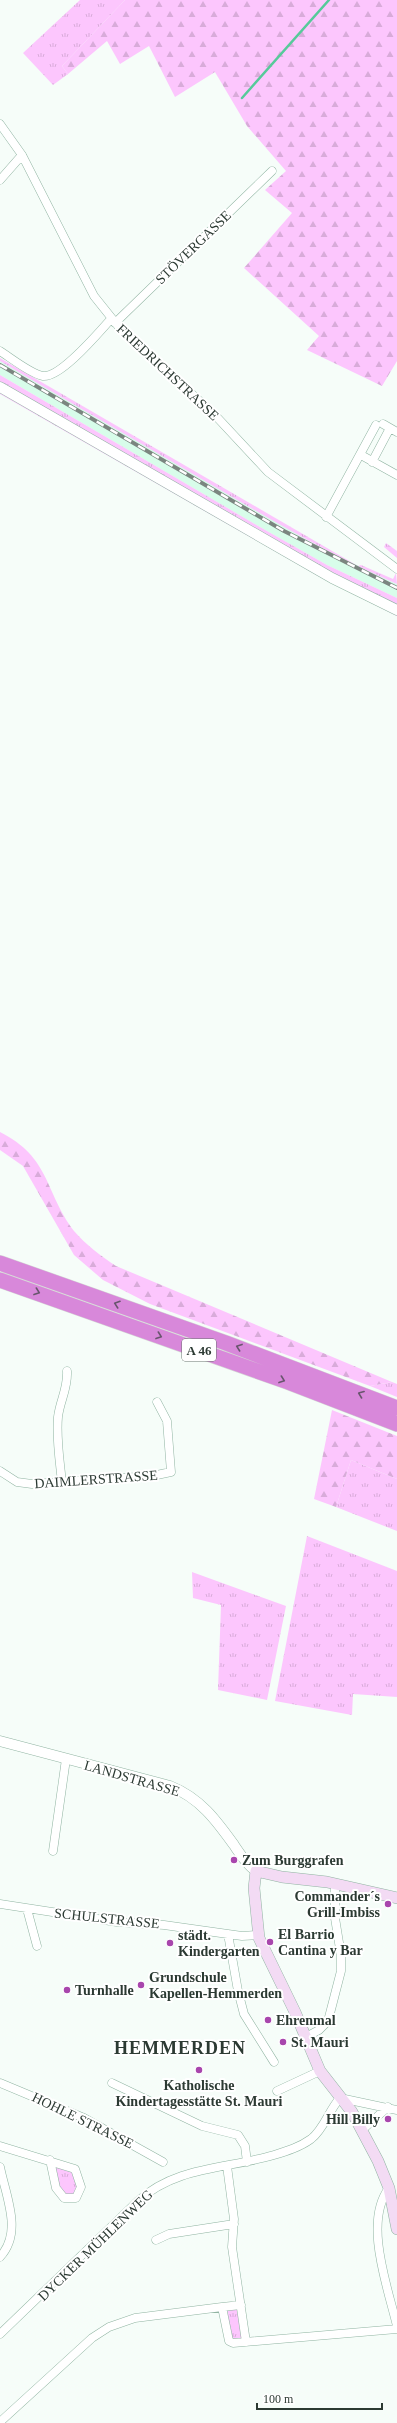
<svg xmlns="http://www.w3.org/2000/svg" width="397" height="2423" viewBox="0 0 397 2423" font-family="Georgia,serif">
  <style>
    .built { fill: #d8fdea }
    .grass { fill: url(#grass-tufts) }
    .forest { fill: url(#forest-firs) }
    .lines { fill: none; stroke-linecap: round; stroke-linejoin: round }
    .stream { stroke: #56ca9a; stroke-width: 2.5 }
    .minor-casing { stroke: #90b4a2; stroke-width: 9 }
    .tertiary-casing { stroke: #90b4a2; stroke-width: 11 }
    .secondary-casing { stroke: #90b4a2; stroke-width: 12 }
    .motorway-casing { stroke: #d5d8d6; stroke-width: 16 }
    .minor { stroke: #fff; stroke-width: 8 }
    .tertiary { stroke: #fff; stroke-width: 10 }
    .secondary { stroke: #f3dbf4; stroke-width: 11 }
    .motorway { stroke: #d888da; stroke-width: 15 }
    .rail-casing { stroke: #7b8680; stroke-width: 4 }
    .rail { stroke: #fff; stroke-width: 2.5; stroke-dasharray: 8; stroke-linecap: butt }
    .oneway { stroke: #68556d }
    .poi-dot { fill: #a846ad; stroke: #fff; stroke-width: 1.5 }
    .labels { text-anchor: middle; stroke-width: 4; stroke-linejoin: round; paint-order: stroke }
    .shield { fill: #fff; stroke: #6b7570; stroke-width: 1 }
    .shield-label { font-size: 13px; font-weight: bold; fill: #2c3a33 }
    .street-label { font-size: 14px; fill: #2c3a33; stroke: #fff }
    .poi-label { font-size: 14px; font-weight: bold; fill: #2c3a33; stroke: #fff; text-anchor: start }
    .district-label { font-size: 18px; font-weight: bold; letter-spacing: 1px; fill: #2c3a33; stroke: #fff }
  </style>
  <defs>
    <pattern id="grass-tufts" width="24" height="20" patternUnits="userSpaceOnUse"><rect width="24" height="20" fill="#fcc6fd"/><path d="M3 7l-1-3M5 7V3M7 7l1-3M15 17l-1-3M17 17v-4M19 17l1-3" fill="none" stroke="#d8abd9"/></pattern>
    <pattern id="forest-firs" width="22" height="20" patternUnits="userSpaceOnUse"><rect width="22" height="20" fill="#fcc6fd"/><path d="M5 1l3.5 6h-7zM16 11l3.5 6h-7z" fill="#d8abd9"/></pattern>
  </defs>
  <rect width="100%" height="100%" fill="#f6fdf9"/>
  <path class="built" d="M 0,361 L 325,550 L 397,584 L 397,598 L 327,565 L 260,527 L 0,375 Z"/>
  <path class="grass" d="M 80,0 L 125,0 L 62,66 L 68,74 L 53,85 L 23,53 Z
    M 0,358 L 358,566 L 361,565 L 393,579 L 396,573 L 397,584 C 332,556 271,520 210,484 C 147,447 83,410 20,373 L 0,361 Z
    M 0,375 L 260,527 L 327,565 L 397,598 L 397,605 L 331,573 L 0,382 Z
    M 0,391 L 397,614 L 397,616 L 318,576 L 0,394 Z
    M 386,543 L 397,551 L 397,558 L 384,547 Z
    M 392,1382 L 397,1384 L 397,1397 L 370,1386 Z
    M 351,1460 L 397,1479 L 397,1531 L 336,1507 Z
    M 307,1536 L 397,1571 L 397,1697 L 353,1694 L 352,1715 L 275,1701 Z
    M 192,1572 L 286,1606 L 267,1700 L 218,1690 L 221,1605 L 193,1598 Z
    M 59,2166 L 71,2171 L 78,2187 L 77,2192 L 68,2196 L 60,2191 L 55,2168 Z
    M 240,2308 L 243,2339 L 231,2340 L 227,2310 Z"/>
  <path class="forest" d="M 125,0 L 397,0 L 397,361 L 382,386 L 307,350 L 319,336 L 244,268 L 292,213 L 265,190 L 286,171 L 247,126 L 215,72 L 175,97 L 149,46 L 120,64 L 107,41 L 68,74 L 62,66 Z
    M 0,1132 C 51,1158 44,1191 74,1231 C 86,1245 101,1256 116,1266 L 392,1382 L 370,1386 L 150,1304 L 103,1280 L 74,1255 L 23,1166 L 0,1150 Z
    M 332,1410 L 397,1436 L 397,1479 L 351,1460 L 336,1507 L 314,1499 Z"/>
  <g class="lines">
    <path class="stream" d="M 242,98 L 329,0"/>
    <defs>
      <path id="minor" d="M 0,124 L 22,155 L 94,296 L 122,331 L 213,413 L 268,472 L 397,569
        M 0,180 L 22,155
        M 115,323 L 272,171
        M 0,351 C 11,358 31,374 43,376 C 61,378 99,332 111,319
        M 383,424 L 397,432
        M 361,455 L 397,475
        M 372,462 L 390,428
        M 326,517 L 376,425
        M 0,1471 L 17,1482 L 32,1484 L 152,1476 L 171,1472 L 167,1421 L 157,1402
        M 62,1483 C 60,1462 56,1439 58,1417 C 60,1400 68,1389 67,1371
        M 53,1851 L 66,1759
        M 0,1904 L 117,1922 L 164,1925 L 242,1936 L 258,1935
        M 27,1909 L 37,1946
        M 228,1934 L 238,1991 L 244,2014 L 274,2062
        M 306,2037 L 319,2030 L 328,2021 L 341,1971 L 341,1955 L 335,1918 L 335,1883
        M 0,2083 L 84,2118 L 163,2162
        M 112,2083 L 202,2126 L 238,2135 L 245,2146 L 247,2162
        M 277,2091 L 320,2071
        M 362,2130 L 388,2107
        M 0,2146 L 75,2169 L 81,2187 L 76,2198 L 64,2198 L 56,2188 L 50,2160
        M 227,2166 L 234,2219 L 232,2247 L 246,2342
        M 0,2167 C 6,2197 23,2232 0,2257
        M 389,2188 C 363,2222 388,2288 397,2326
        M 156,2240 L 169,2234 L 234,2224
        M 222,2307 L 241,2305
        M 0,2334 L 138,2201 C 176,2166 227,2169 274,2155 C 287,2151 300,2147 311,2139 C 324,2129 329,2110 340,2098 L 397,2110
        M 0,2422 L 92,2338 L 109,2327 L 135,2318 L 222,2307 L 229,2341 L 233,2343 L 397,2329"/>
      <path id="tertiary" d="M 0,387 L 332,578 L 397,610
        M 0,1741 L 170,1786 C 200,1798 216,1820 234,1845 C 240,1854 246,1864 256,1871"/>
      <path id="secondary" d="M 397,1898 L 327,1882 L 282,1877 L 256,1871 L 254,1888 L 259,1938 L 295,2012 L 320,2071 L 352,2112 L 378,2161 L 389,2188 L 397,2229"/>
      <path id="motorway" d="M 0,1263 L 226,1343 L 397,1408
        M 0,1280 L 288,1382 L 397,1424"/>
    </defs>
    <use href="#minor" class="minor-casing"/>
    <use href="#tertiary" class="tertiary-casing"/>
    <use href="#secondary" class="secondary-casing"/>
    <use href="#motorway" class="motorway-casing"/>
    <use href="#minor" class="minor"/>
    <use href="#tertiary" class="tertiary"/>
    <use href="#secondary" class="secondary"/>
    <use href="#motorway" class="motorway"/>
    <defs>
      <path id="rail" d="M 0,365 L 284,531 L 397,588"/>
    </defs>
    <use href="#rail" class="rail-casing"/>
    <use href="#rail" class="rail"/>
  </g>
  <defs><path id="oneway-chevron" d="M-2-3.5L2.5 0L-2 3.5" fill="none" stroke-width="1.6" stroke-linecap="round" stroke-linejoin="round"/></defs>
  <g class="oneway">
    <use href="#oneway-chevron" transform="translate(37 1292) rotate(20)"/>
    <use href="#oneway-chevron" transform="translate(117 1304) rotate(-161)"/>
    <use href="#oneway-chevron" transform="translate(159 1336) rotate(20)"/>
    <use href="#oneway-chevron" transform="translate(239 1347) rotate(-160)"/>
    <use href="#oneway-chevron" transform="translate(282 1380) rotate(20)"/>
    <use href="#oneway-chevron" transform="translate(361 1394) rotate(-159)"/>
  </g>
  <g class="poi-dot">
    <circle cx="234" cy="1860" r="4"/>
    <circle cx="388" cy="1904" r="4"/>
    <circle cx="270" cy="1942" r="4"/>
    <circle cx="170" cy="1943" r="4"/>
    <circle cx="141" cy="1985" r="4"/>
    <circle cx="67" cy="1990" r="4"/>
    <circle cx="268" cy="2020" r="4"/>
    <circle cx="283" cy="2042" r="4"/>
    <circle cx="199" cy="2070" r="4"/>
    <circle cx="388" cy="2119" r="4"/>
  </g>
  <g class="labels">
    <rect class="shield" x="182" y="1339" width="34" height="22" rx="3"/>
    <g class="shield-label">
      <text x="199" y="1355">A 46</text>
    </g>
    <g class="street-label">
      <text transform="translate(193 247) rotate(-44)" y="5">STÖVERGASSE</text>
      <text transform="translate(168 372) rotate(43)" y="5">FRIEDRICHSTRASSE</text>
      <text transform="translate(96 1479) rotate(-4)" y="5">DAIMLERSTRASSE</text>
      <text transform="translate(132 1778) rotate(16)" y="5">LANDSTRASSE</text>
      <text transform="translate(107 1918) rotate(6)" y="5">SCHULSTRASSE</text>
      <text transform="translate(83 2120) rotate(26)" y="5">HOHLE STRASSE</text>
      <text transform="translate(95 2245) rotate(-44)" y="5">DYCKER MÜHLENWEG</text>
    </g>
    <g class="poi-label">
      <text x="242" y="1865">Zum Burggrafen</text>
      <text x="380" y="1901" text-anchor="end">Commander´s<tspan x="380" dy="16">Grill-Imbiss</tspan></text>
      <text x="278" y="1939">El Barrio<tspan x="278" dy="16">Cantina y Bar</tspan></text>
      <text x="178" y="1940">städt.<tspan x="178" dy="16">Kindergarten</tspan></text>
      <text x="149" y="1982">Grundschule<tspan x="149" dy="16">Kapellen-Hemmerden</tspan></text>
      <text x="75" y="1995">Turnhalle</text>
      <text x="276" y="2025">Ehrenmal</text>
      <text x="291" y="2047">St. Mauri</text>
      <text x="199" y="2090" text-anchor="middle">Katholische<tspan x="199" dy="16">Kindertagesstätte St. Mauri</tspan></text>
      <text x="380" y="2124" text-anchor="end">Hill Billy</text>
    </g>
    <g class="district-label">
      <text x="180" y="2054">HEMMERDEN</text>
    </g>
  </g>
  <path d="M257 2403v6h125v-6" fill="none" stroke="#2c3a33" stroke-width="2"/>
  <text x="263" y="2403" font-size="12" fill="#2c3a33" stroke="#ffffff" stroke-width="3" paint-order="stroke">100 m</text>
</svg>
